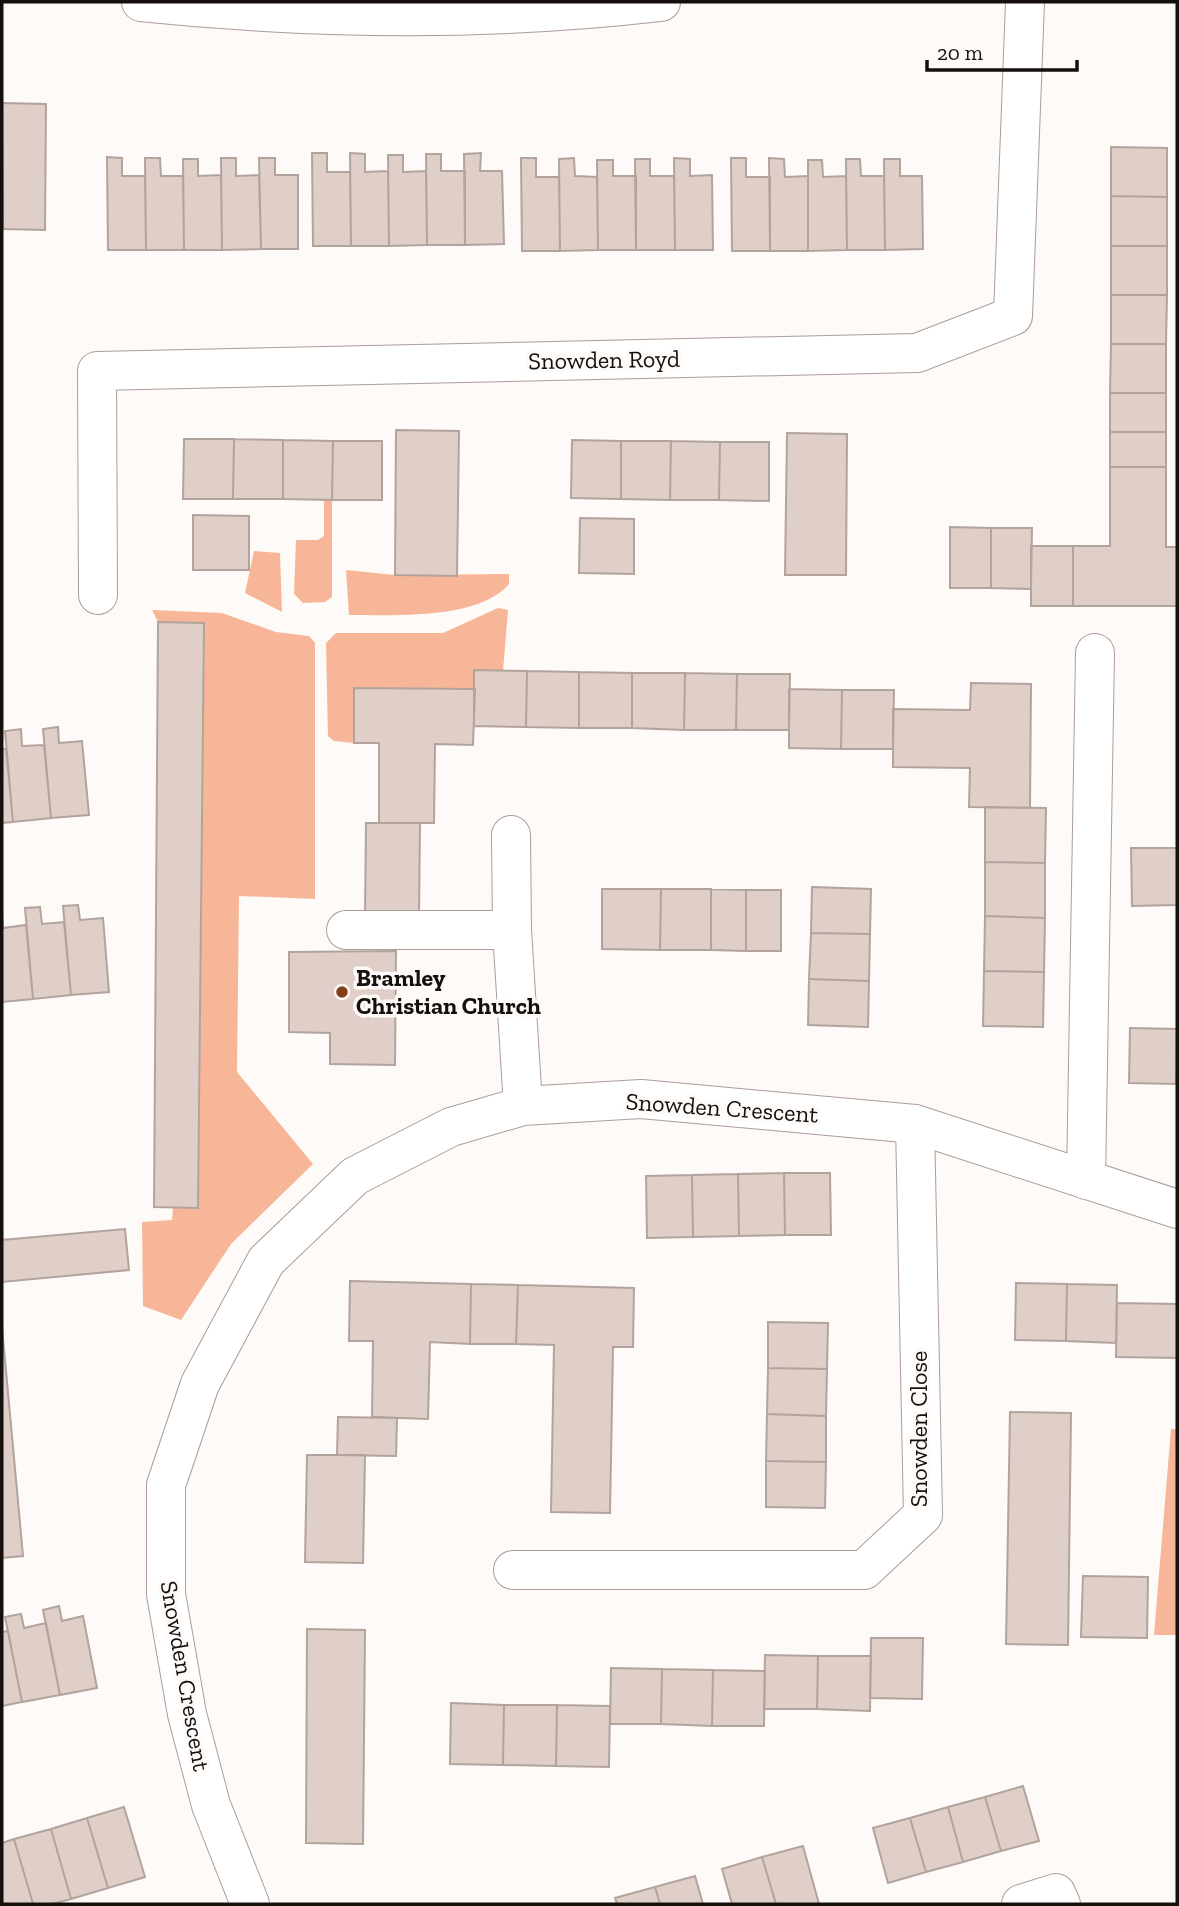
<svg xmlns="http://www.w3.org/2000/svg" width="1179" height="1906" viewBox="0 0 1179 1906" font-family="'Zilla Slab',serif">
  <style>
    .green { fill: #f8b699 }
    .building { fill: #dfcfc8; stroke: #b2a39d; stroke-width: 2 }
    .lines { fill: none; stroke-linecap: round; stroke-linejoin: round }
    .minor-casing { stroke: #ac9d97; stroke-width: 40 }
    .minor { stroke: #fff; stroke-width: 38 }
    .poi-dot { fill: #853e1b; stroke: #fdfaf8; stroke-width: 2.5 }
    .labels { text-anchor: middle; stroke-width: 7; stroke-linejoin: round; paint-order: stroke }
    .street-label { font-size: 24px; fill: #150f0d; stroke: #fdfaf8 }
    .poi-label { font-size: 24px; font-weight: bold; fill: #150f0d; stroke: #fdfaf8; text-anchor: start }
  </style>
  <rect width="100%" height="100%" fill="#fdfaf8"/>
  <path class="green" d="M 324,500 L 332,500 L 332,597 L 325,602 L 303,603 L 294,594 L 296,540 L 318,540 L 324,536 Z
    M 254,551 L 280,553 L 282,612 L 245,593 Z
    M 346,570 L 395,575 L 509,574 L 509,584 C 479,620 393,615 349,615 Z
    M 498,608 L 508,610 L 503,671 L 475,689 L 355,688 L 354,743 L 334,741 L 328,736 L 326,643 L 336,633 L 443,633 Z
    M 152,610 L 222,613 L 276,632 L 309,636 L 315,643 L 315,899 L 239,896 L 237,1072 L 313,1164 L 231,1244 L 181,1320 L 143,1306 L 142,1222 L 172,1220 L 173,1207 L 198,1208 L 204,623 L 158,622 Z
    M 1171,1429 L 1177,1429 L 1177,1635 L 1154,1635 Z"/>
  <path class="building" d="M 2,103 L 46,104 L 45,230 L 3,229 Z
    M 1111,147 L 1167,148 L 1167,197 L 1111,196 Z
    M 312,153 L 327,153 L 327,172 L 350,172 L 351,246 L 313,246 Z
    M 350,153 L 365,154 L 365,172 L 388,171 L 389,246 L 351,246 Z
    M 481,153 L 480,171 L 502,171 L 504,244 L 465,245 L 464,154 Z
    M 426,154 L 441,154 L 441,171 L 465,171 L 465,245 L 427,245 Z
    M 388,155 L 403,155 L 403,172 L 426,171 L 427,245 L 389,246 Z
    M 107,157 L 122,158 L 122,176 L 145,176 L 146,250 L 108,250 Z
    M 145,158 L 160,158 L 161,176 L 183,176 L 184,250 L 146,250 Z
    M 221,158 L 236,158 L 236,176 L 259,175 L 261,249 L 222,250 Z
    M 259,158 L 275,158 L 275,175 L 298,175 L 298,249 L 261,249 Z
    M 521,158 L 536,158 L 536,177 L 559,177 L 560,251 L 522,251 Z
    M 574,158 L 575,176 L 597,177 L 598,250 L 560,251 L 559,159 Z
    M 674,158 L 690,159 L 690,176 L 712,175 L 713,250 L 675,250 Z
    M 731,158 L 746,158 L 746,177 L 770,177 L 770,251 L 732,251 Z
    M 769,158 L 784,159 L 785,177 L 808,176 L 808,251 L 770,251 Z
    M 183,159 L 198,159 L 198,176 L 221,175 L 222,250 L 184,250 Z
    M 635,159 L 650,159 L 650,176 L 674,176 L 675,250 L 636,250 Z
    M 846,159 L 860,159 L 861,176 L 884,176 L 885,250 L 847,250 Z
    M 884,159 L 900,159 L 900,176 L 922,176 L 923,249 L 885,250 Z
    M 597,160 L 613,160 L 613,176 L 636,176 L 636,250 L 598,250 Z
    M 808,160 L 822,160 L 823,177 L 846,176 L 847,250 L 808,251 Z
    M 1111,196 L 1167,197 L 1167,246 L 1111,246 Z
    M 1111,246 L 1167,246 L 1167,295 L 1111,295 Z
    M 1111,295 L 1167,295 L 1166,344 L 1111,344 Z
    M 1111,344 L 1166,344 L 1166,393 L 1110,393 Z
    M 1110,393 L 1166,393 L 1166,432 L 1110,432 Z
    M 396,430 L 459,431 L 457,576 L 395,575 Z
    M 1110,432 L 1166,432 L 1166,467 L 1110,467 Z
    M 787,433 L 847,434 L 846,575 L 785,575 Z
    M 184,439 L 234,439 L 233,499 L 183,499 Z
    M 234,439 L 283,440 L 283,499 L 233,499 Z
    M 283,440 L 333,441 L 332,500 L 283,499 Z
    M 572,440 L 621,441 L 621,499 L 571,498 Z
    M 333,441 L 382,441 L 382,500 L 332,500 Z
    M 621,441 L 671,441 L 670,500 L 621,499 Z
    M 671,441 L 720,442 L 719,500 L 670,500 Z
    M 720,442 L 769,442 L 769,501 L 719,500 Z
    M 1110,467 L 1166,467 L 1166,547 L 1177,547 L 1177,606 L 1073,606 L 1073,546 L 1110,546 Z
    M 193,515 L 249,516 L 249,570 L 193,570 Z
    M 580,518 L 634,519 L 634,574 L 579,573 Z
    M 950,527 L 991,528 L 991,588 L 950,588 Z
    M 991,528 L 1032,528 L 1031,589 L 991,588 Z
    M 1031,546 L 1073,546 L 1073,606 L 1031,606 Z
    M 158,622 L 204,623 L 198,1208 L 154,1207 Z
    M 474,670 L 527,671 L 526,727 L 474,726 Z
    M 527,671 L 579,672 L 579,728 L 526,727 Z
    M 579,672 L 632,673 L 632,728 L 579,728 Z
    M 632,673 L 685,673 L 684,730 L 632,728 Z
    M 685,673 L 737,674 L 736,730 L 684,730 Z
    M 737,674 L 790,674 L 789,730 L 736,730 Z
    M 971,683 L 1031,684 L 1030,808 L 969,807 L 970,768 L 893,767 L 893,709 L 970,710 Z
    M 354,688 L 475,689 L 473,745 L 435,744 L 434,823 L 379,823 L 379,743 L 354,743 Z
    M 789,689 L 842,690 L 841,749 L 789,748 Z
    M 842,690 L 894,690 L 893,749 L 841,749 Z
    M 58,727 L 59,743 L 82,741 L 89,815 L 51,818 L 43,729 Z
    M 21,729 L 22,746 L 44,745 L 51,818 L 13,822 L 5,731 Z
    M 6,748 L 13,822 L 2,823 L 2,749 Z
    M 985,807 L 1046,808 L 1045,863 L 985,862 Z
    M 366,823 L 420,823 L 419,915 L 365,915 Z
    M 1131,848 L 1177,848 L 1177,905 L 1132,906 Z
    M 985,862 L 1045,863 L 1045,918 L 985,916 Z
    M 812,887 L 871,889 L 870,934 L 811,933 Z
    M 602,889 L 661,889 L 660,950 L 602,949 Z
    M 661,889 L 711,889 L 711,950 L 660,950 Z
    M 711,889 L 746,890 L 746,951 L 711,950 Z
    M 746,890 L 781,890 L 781,951 L 746,951 Z
    M 78,905 L 80,920 L 103,918 L 109,992 L 71,995 L 63,906 Z
    M 40,907 L 42,924 L 64,922 L 71,995 L 33,999 L 25,908 Z
    M 2,914 L 3,928 L 26,925 L 33,999 L 2,1002 Z
    M 985,916 L 1045,918 L 1044,972 L 984,971 Z
    M 811,933 L 870,934 L 869,981 L 809,979 Z
    M 396,951 L 395,1065 L 330,1064 L 330,1033 L 289,1032 L 289,952 Z
    M 984,971 L 1044,972 L 1043,1027 L 983,1026 Z
    M 809,979 L 869,981 L 868,1027 L 808,1025 Z
    M 1130,1028 L 1177,1029 L 1176,1084 L 1129,1083 Z
    M 784,1173 L 785,1235 L 739,1236 L 738,1174 Z
    M 784,1173 L 830,1173 L 831,1235 L 785,1235 Z
    M 738,1174 L 739,1236 L 693,1237 L 692,1175 Z
    M 692,1175 L 693,1237 L 647,1238 L 646,1176 Z
    M 125,1229 L 129,1270 L 2,1282 L 2,1240 Z
    M 350,1281 L 471,1284 L 470,1344 L 430,1342 L 428,1419 L 372,1417 L 373,1341 L 349,1341 Z
    M 1016,1283 L 1067,1284 L 1066,1341 L 1015,1340 Z
    M 471,1284 L 518,1285 L 516,1344 L 470,1344 Z
    M 1067,1284 L 1117,1285 L 1116,1343 L 1066,1341 Z
    M 518,1285 L 634,1288 L 633,1347 L 613,1347 L 610,1513 L 551,1512 L 554,1345 L 516,1344 Z
    M 1117,1303 L 1177,1304 L 1177,1358 L 1116,1357 Z
    M 768,1322 L 828,1323 L 827,1369 L 768,1368 Z
    M 2,1327 L 23,1556 L 2,1558 Z
    M 768,1368 L 827,1369 L 826,1416 L 767,1414 Z
    M 1010,1412 L 1071,1413 L 1068,1645 L 1006,1644 Z
    M 767,1414 L 826,1416 L 826,1462 L 766,1461 Z
    M 338,1417 L 397,1418 L 396,1456 L 337,1455 Z
    M 307,1455 L 365,1455 L 363,1563 L 305,1562 Z
    M 766,1461 L 826,1462 L 825,1508 L 766,1507 Z
    M 1083,1576 L 1148,1577 L 1147,1638 L 1081,1637 Z
    M 59,1606 L 62,1621 L 83,1616 L 97,1688 L 60,1695 L 43,1610 Z
    M 21,1614 L 24,1628 L 46,1623 L 60,1695 L 22,1702 L 5,1617 Z
    M 307,1629 L 365,1630 L 363,1844 L 306,1843 Z
    M 8,1631 L 22,1702 L 2,1706 L 2,1632 Z
    M 871,1638 L 923,1638 L 922,1699 L 870,1698 Z
    M 765,1655 L 818,1656 L 817,1709 L 764,1709 Z
    M 818,1656 L 871,1656 L 870,1711 L 817,1709 Z
    M 611,1668 L 662,1669 L 661,1724 L 610,1724 Z
    M 662,1669 L 713,1670 L 712,1726 L 661,1724 Z
    M 713,1670 L 765,1671 L 764,1726 L 712,1726 Z
    M 451,1703 L 504,1705 L 503,1765 L 450,1764 Z
    M 504,1705 L 557,1705 L 556,1766 L 503,1765 Z
    M 557,1705 L 610,1706 L 609,1767 L 556,1766 Z
    M 1023,1786 L 1039,1841 L 1001,1851 L 985,1797 Z
    M 985,1797 L 1001,1851 L 963,1862 L 948,1807 Z
    M 124,1807 L 145,1877 L 108,1888 L 87,1818 Z
    M 948,1807 L 963,1862 L 926,1872 L 910,1818 Z
    M 87,1818 L 108,1888 L 71,1899 L 51,1829 Z
    M 910,1818 L 926,1872 L 888,1883 L 873,1828 Z
    M 51,1829 L 71,1899 L 52,1904 L 33,1904 L 14,1839 Z
    M 14,1839 L 33,1904 L 2,1904 L 2,1843 Z
    M 803,1846 L 819,1904 L 776,1904 L 762,1857 Z
    M 762,1857 L 776,1904 L 732,1904 L 722,1869 Z
    M 695,1876 L 703,1904 L 660,1904 L 655,1887 Z
    M 655,1887 L 660,1904 L 617,1904 L 615,1898 Z"/>
  <g class="lines">
    <defs>
      <path id="minor" d="M 141,2 C 314,20 488,22 661,2
        M 98,595 L 97,371 L 917,353 L 1013,316 L 1025,2
        M 511,835 L 512,930 L 523,1106
        M 346,930 L 512,930
        M 1086,1180 L 1095,653
        M 513,1570 L 864,1570 L 923,1515 L 915,1124
        M 250,1904 L 211,1805 L 187,1714 L 166,1594 L 166,1485 L 200,1384 L 266,1261 L 355,1176 L 451,1127 L 523,1106 L 641,1099 L 915,1124 L 1177,1209
        M 1021,1904 L 1056,1893 L 1061,1904"/>
    </defs>
    <use href="#minor" class="minor-casing"/>
    <use href="#minor" class="minor"/>
  </g>
  <circle class="poi-dot" cx="342" cy="992" r="7"/>
  <g class="labels">
    <g class="street-label">
      <text transform="translate(604 360) rotate(-1)" y="8">Snowden Royd</text>
      <text transform="translate(722 1108) rotate(4)" y="8">Snowden Crescent</text>
      <text transform="translate(919 1429) rotate(-90)" y="8">Snowden Close</text>
      <text transform="translate(185 1676) rotate(80)" y="8">Snowden Crescent</text>
    </g>
    <g class="poi-label">
      <text x="356" y="986">Bramley<tspan x="356" dy="28">Christian Church</tspan></text>
    </g>
  </g>
  <rect width="1179" height="1906" fill="none" stroke="#150f0d" stroke-width="7"/>
  <path d="M927 60v10h150v-10" fill="none" stroke="#150f0d" stroke-width="3.5"/>
  <text x="937" y="60" font-size="21" fill="#150f0d" stroke="#fdfaf8" stroke-width="5" paint-order="stroke">20 m</text>
</svg>
